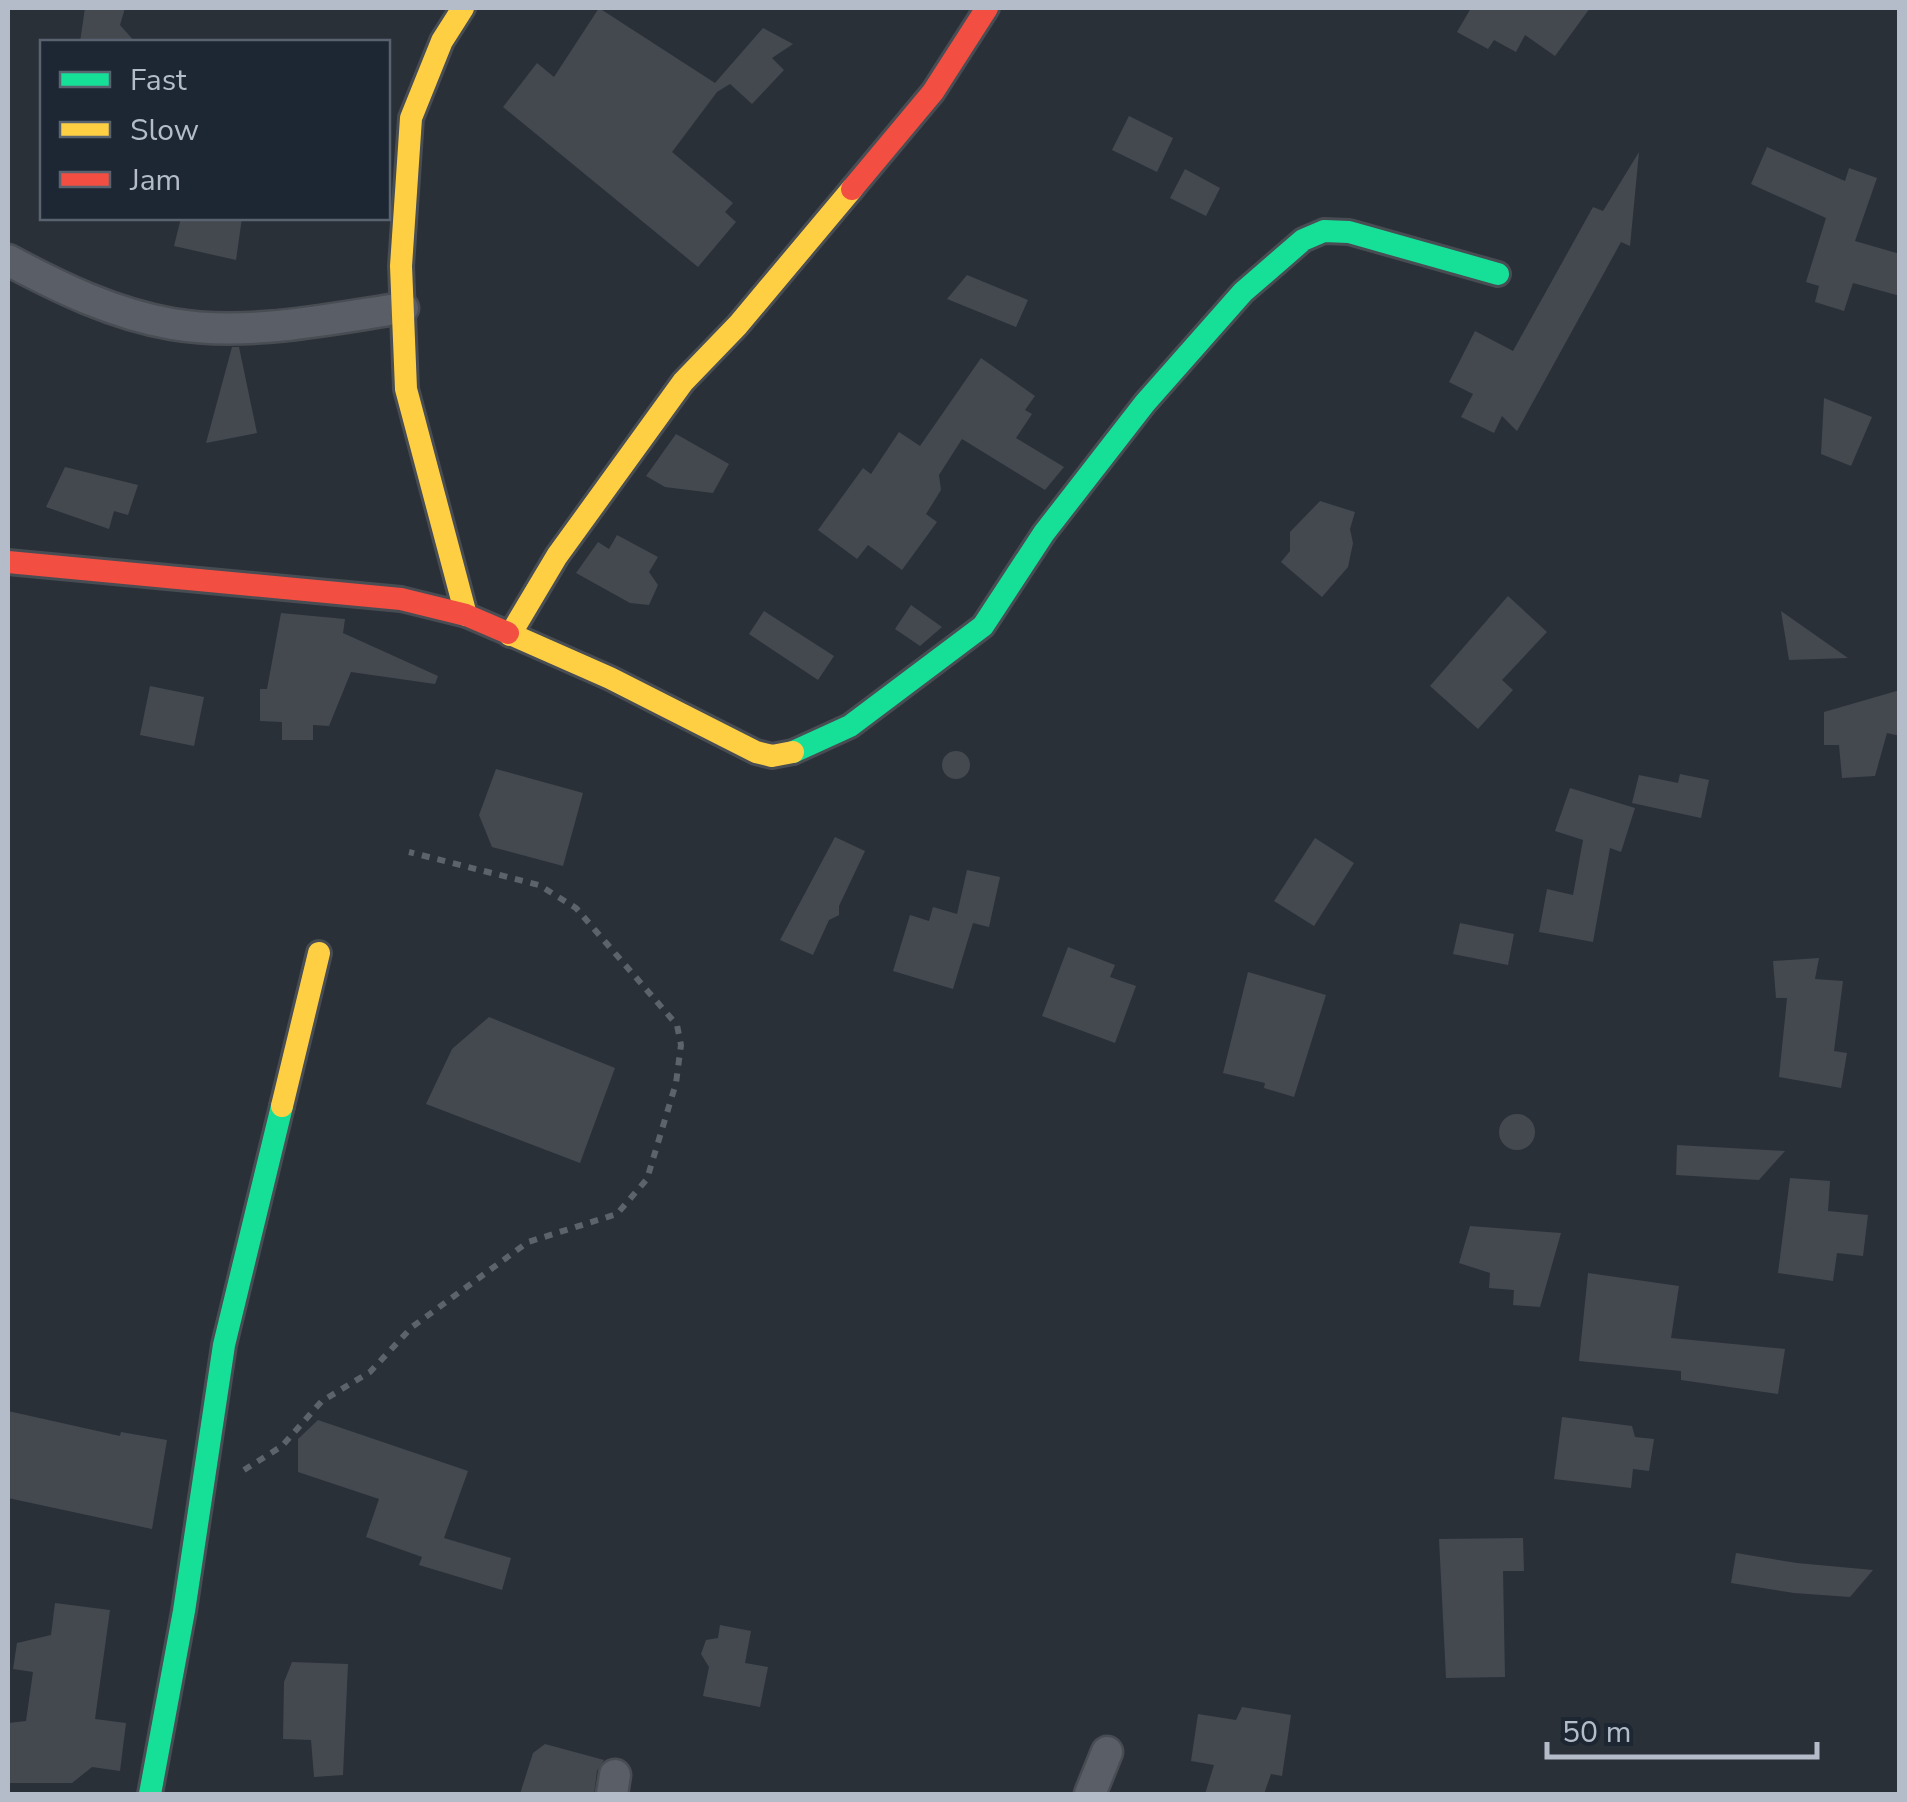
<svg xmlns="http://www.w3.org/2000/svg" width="1907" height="1802" viewBox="0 0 1907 1802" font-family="'Nunito Sans',sans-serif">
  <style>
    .building { fill: #444950 }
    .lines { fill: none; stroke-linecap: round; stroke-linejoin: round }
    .street-casing { stroke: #484c53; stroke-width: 35 }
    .fast-casing { stroke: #484c53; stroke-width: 28 }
    .slow-casing { stroke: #484c53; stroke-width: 28 }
    .jam-casing { stroke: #484c53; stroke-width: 28 }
    .path { stroke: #5d636a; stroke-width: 6; stroke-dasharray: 8 8; stroke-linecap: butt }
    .street { stroke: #5a5e66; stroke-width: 30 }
    .fast { stroke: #16e098; stroke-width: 22 }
    .slow { stroke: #ffcf43; stroke-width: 22 }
    .jam { stroke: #f24e42; stroke-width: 22 }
  </style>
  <rect width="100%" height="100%" fill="#2a3038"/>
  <path class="building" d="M 85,8 L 125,8 L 120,25 L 135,42 L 80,42 Z
    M 599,8 L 715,83 L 763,28 L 793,44 L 772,58 L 784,70 L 752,104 L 730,84 L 717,92 L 672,152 L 733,203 L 725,212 L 736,222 L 698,267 L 503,107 L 537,63 L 554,77 Z
    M 1471,8 L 1590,8 L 1555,56 L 1525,35 L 1516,52 L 1494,40 L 1488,49 L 1457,32 Z
    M 1129,116 L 1173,138 L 1157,172 L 1112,150 Z
    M 1767,147 L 1845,181 L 1849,168 L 1877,178 L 1855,241 L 1900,254 L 1900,296 L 1853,283 L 1844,311 L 1815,302 L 1819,286 L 1806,282 L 1826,218 L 1751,184 Z
    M 1639,152 L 1630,246 L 1621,242 L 1517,431 L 1502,416 L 1494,433 L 1461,417 L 1473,394 L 1449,382 L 1475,331 L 1513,351 L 1593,207 L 1603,211 Z
    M 1185,169 L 1220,188 L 1206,216 L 1170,198 Z
    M 181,218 L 242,218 L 236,260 L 174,246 Z
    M 967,275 L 1028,300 L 1016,327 L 947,299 Z
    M 232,347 L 239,347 L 257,433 L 206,443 Z
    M 981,358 L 1035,396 L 1025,410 L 1032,414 L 1016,438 L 1064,467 L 1045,490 L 962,439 L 939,475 L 941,490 L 926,514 L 937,522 L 902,570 L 868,545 L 857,559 L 818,530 L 863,468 L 871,474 L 899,432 L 920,446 Z
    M 1824,398 L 1872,417 L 1851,466 L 1821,454 Z
    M 676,434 L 729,464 L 713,493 L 665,487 L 646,476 Z
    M 65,467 L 138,485 L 128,515 L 114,511 L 109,529 L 46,507 Z
    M 1320,501 L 1355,512 L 1350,529 L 1353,543 L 1348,567 L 1322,597 L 1281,562 L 1290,551 L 1290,532 Z
    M 617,535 L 658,557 L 649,572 L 658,585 L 649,605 L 630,603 L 576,573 L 598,542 L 609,549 Z
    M 1508,596 L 1547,632 L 1502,680 L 1513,690 L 1478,729 L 1430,686 Z
    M 911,605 L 942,627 L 920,646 L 895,629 Z
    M 764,611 L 834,656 L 818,680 L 749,634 Z
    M 1781,611 L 1848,658 L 1789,660 Z
    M 281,613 L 345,619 L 343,633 L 438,676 L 435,684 L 351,672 L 329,726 L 313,725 L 313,740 L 282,740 L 282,722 L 260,721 L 260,689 L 267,689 Z
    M 150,686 L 204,697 L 194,746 L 140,735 Z
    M 1900,690 L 1900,736 L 1887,733 L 1875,776 L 1842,778 L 1839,745 L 1824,745 L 1824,712 Z
    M942 765a14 14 0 1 1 28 0a14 14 0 1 1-28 0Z
    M 496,769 L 583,793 L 563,866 L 492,847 L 479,815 Z
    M 1680,774 L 1709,780 L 1701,818 L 1632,803 L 1639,775 L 1678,783 Z
    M 1570,788 L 1635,808 L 1621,852 L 1610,848 L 1593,942 L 1539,932 L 1547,889 L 1573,895 L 1583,840 L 1555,831 Z
    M 835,837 L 865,851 L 839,906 L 839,915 L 829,920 L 813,955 L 780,940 Z
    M 1315,838 L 1354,863 L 1314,926 L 1274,901 Z
    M 967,870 L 1000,877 L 989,927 L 973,923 L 953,989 L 893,971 L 910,915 L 929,921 L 933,907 L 957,914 Z
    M 1460,923 L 1514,934 L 1508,965 L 1453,954 Z
    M 1068,947 L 1115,965 L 1110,977 L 1136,986 L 1115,1043 L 1042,1016 Z
    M 1819,958 L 1815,979 L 1843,981 L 1834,1051 L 1847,1053 L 1841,1088 L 1779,1077 L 1787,998 L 1776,998 L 1773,961 Z
    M 1248,972 L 1326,995 L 1294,1097 L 1264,1088 L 1265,1083 L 1223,1073 Z
    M 489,1017 L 615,1068 L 580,1163 L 426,1104 L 452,1049 Z
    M1499 1132a18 18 0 1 1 36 0a18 18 0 1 1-36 0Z
    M 1677,1145 L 1785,1151 L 1759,1180 L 1676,1175 Z
    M 1790,1178 L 1830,1181 L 1828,1211 L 1868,1215 L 1863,1256 L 1837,1253 L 1833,1281 L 1778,1273 Z
    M 1470,1226 L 1561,1233 L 1540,1307 L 1513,1305 L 1514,1290 L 1489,1288 L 1490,1273 L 1459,1263 Z
    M 1588,1273 L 1679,1286 L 1671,1338 L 1785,1349 L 1778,1394 L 1681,1380 L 1681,1371 L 1579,1361 Z
    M 8,1411 L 120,1436 L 121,1432 L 167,1440 L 152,1529 L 8,1498 Z
    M 1562,1417 L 1632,1426 L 1635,1437 L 1654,1439 L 1649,1471 L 1633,1469 L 1631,1488 L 1554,1479 Z
    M 318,1420 L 468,1471 L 444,1538 L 511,1558 L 502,1590 L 419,1565 L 422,1557 L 366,1537 L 379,1499 L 298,1472 L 298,1439 Z
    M 1523,1538 L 1524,1571 L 1503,1571 L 1505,1677 L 1446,1678 L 1439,1539 Z
    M 1736,1553 L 1797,1563 L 1873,1570 L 1850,1597 L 1794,1593 L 1731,1583 Z
    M 55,1603 L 110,1610 L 95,1719 L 126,1723 L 120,1771 L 92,1767 L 72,1783 L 8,1783 L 8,1723 L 26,1721 L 33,1672 L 13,1669 L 17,1643 L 51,1635 Z
    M 720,1625 L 751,1631 L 745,1663 L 768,1667 L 760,1707 L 703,1696 L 709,1667 L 701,1654 L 706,1640 L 718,1638 Z
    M 292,1662 L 348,1664 L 343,1775 L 314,1777 L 311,1740 L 283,1739 L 284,1682 Z
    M 1242,1707 L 1291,1715 L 1282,1776 L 1271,1774 L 1264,1794 L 1205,1794 L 1214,1765 L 1191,1761 L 1198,1714 L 1236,1720 Z
    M 545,1744 L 604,1760 L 597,1771 L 594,1794 L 520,1794 L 533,1753 Z"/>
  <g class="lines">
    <defs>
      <path id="street" d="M 8,260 C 60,288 114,314 172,324 C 247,337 329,319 403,308
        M 612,1794 L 615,1775
        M 1090,1794 L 1107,1752"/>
      <path id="fast" d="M 793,752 L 850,726 L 983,626 L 1044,533 L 1145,403 L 1243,292 L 1303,240 L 1324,231 L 1349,232 L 1498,274
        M 150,1794 L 184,1611 L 224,1345 L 282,1106"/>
      <path id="slow" d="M 463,8 L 442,41 L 411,118 L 401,266 L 406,389 L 466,615
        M 508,633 L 610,678 L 756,752 L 772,756 L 793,752
        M 510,635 L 557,556 L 683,382 L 738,325 L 852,189
        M 282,1106 L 319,953"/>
      <path id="jam" d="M 852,189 L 933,92 L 987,8
        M 8,562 L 401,599 L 466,615 L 508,633"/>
    </defs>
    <use href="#street" class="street-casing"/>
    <use href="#fast" class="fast-casing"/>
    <use href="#slow" class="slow-casing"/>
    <use href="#jam" class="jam-casing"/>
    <path class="path" d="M 244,1470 L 282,1446 L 322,1401 L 370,1372 L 412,1327 L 528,1242 L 617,1214 L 647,1179 L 676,1083 L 681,1045 L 677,1025 L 576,908 L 539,885 L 409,852"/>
    <use href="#street" class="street"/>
    <use href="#fast" class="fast"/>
    <use href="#slow" class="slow"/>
    <use href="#jam" class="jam"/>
  </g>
  <rect width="1907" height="1802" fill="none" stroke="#b4bcc9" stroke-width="20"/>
  <rect x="40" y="40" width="350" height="180" fill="#1d2633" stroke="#59626f" stroke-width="2.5"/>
  <rect x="60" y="72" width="50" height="15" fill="#16e098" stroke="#59626f" stroke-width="2.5"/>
  <text x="130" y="90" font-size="30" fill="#b4bcc9">Fast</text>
  <rect x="60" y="122" width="50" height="15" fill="#ffcf43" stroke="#59626f" stroke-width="2.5"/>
  <text x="130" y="140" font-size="30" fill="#b4bcc9">Slow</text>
  <rect x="60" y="172" width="50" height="15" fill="#f24e42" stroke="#59626f" stroke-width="2.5"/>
  <text x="130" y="190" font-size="30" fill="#b4bcc9">Jam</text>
  <path d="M1547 1742v15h270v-15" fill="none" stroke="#b4bcc9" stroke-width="5"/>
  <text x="1562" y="1742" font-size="30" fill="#b4bcc9" stroke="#1d2633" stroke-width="8" paint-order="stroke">50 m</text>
</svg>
